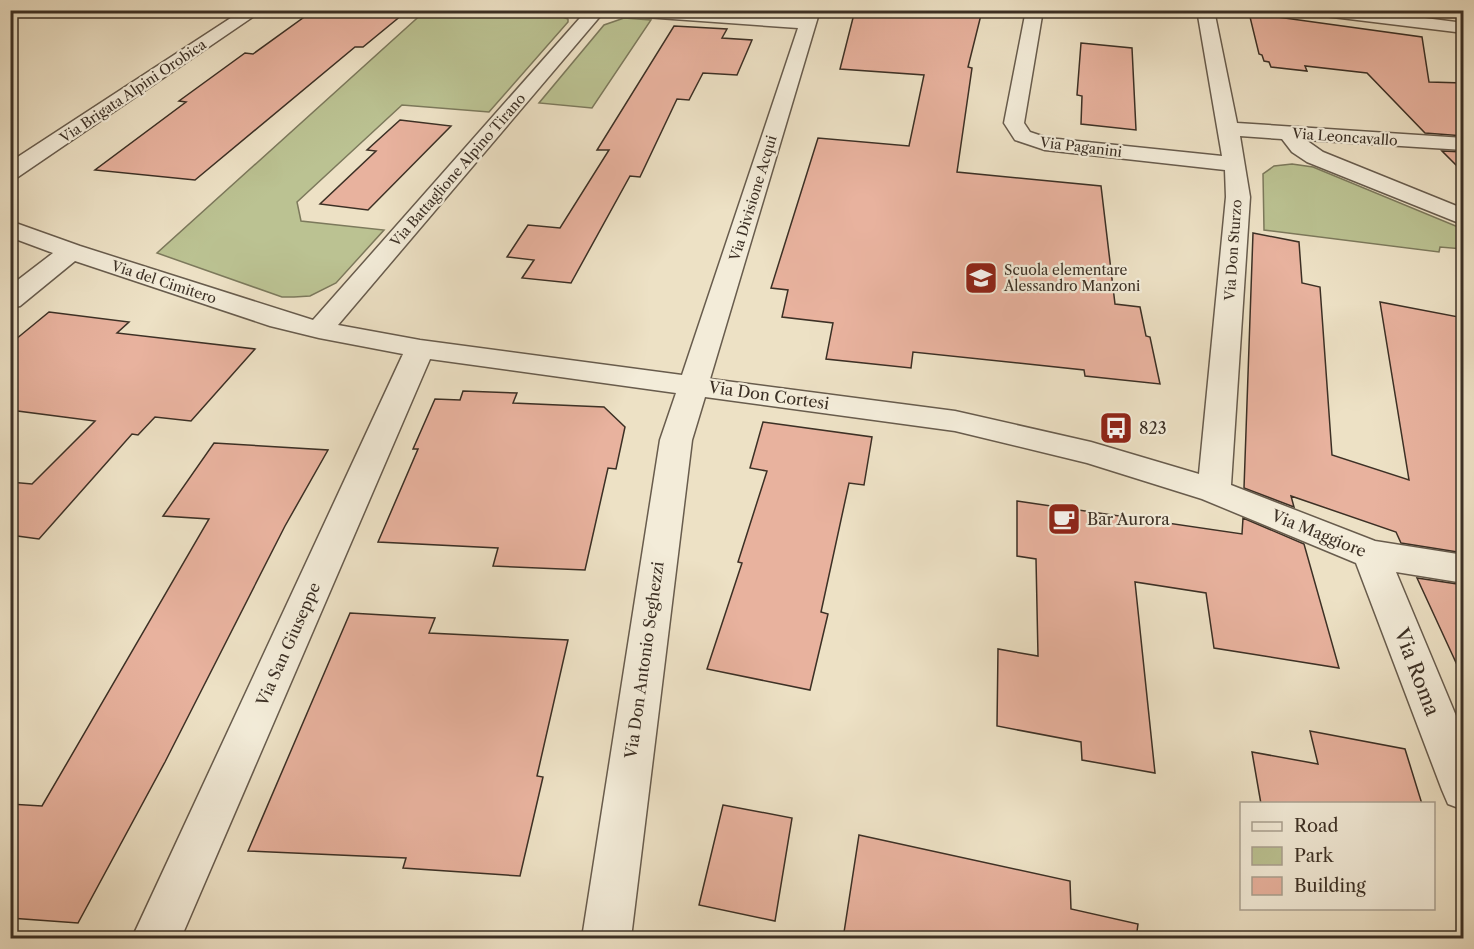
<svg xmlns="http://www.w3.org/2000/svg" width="1474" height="949" viewBox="0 0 1474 949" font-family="'Libre Caslon Text',serif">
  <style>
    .green { fill: #bbc292; stroke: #7c795c; stroke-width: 1.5 }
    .building { fill: #e8b29e; stroke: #3c3025; stroke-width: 1.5 }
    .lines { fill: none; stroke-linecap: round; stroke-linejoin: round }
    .minor-casing { stroke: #685c4d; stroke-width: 3 }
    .minor { fill: #f3ecd9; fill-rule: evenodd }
    .labels { text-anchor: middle; stroke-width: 4.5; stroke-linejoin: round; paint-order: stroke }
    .far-street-label { font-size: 14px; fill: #3c3025; stroke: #f3ecd9 }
    .far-poi-label { font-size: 14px; fill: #3c3025; stroke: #f3ecd9; text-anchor: start }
    .street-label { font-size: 16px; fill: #3c3025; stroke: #f3ecd9 }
    .poi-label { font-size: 16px; fill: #3c3025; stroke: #f3ecd9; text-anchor: start }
    .near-street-label { font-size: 20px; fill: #3c3025; stroke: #f3ecd9 }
  </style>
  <rect width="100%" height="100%" fill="#ede1c5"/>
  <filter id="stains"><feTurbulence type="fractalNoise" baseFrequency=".00333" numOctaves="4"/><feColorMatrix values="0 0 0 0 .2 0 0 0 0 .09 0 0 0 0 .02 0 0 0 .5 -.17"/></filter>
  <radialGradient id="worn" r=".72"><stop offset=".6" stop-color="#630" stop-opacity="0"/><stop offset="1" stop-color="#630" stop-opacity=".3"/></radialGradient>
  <path class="green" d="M 425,11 L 489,11 L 557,15 L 568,19 L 568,22 L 489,112 L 402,105 L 297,202 L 301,221 L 384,230 L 336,283 L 310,296 L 294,297 L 282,297 L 157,253 Z
    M 624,18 L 651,20 L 592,108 L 539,103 L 604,25 Z
    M 1292,164 L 1313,167 L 1463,229 L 1463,249 L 1440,247 L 1439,252 L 1264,230 L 1263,174 L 1274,166 Z"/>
  <path class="building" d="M 314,10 L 408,10 L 363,47 L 355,47 L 195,180 L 95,170 L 186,102 L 179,101 L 245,53 L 253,54 Z
    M 855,10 L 943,15 L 944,12 L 981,15 L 968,67 L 972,68 L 957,172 L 1101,186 L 1115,304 L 1140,307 L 1146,336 L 1150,337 L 1160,384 L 1085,376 L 1084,370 L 913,352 L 911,368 L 826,359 L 833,323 L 782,317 L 788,290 L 771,288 L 818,138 L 909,146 L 924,75 L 840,69 Z
    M 1249,13 L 1422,37 L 1429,82 L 1464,83 L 1464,136 L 1425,133 L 1367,73 L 1305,66 L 1307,71 L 1271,67 L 1269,62 L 1264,61 L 1262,55 L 1259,54 Z
    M 674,26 L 727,29 L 722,38 L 752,40 L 737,75 L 703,73 L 689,100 L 677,99 L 640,177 L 630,176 L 571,283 L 522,278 L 534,260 L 507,257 L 528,225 L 560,228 L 609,150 L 597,150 Z
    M 1081,43 L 1132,48 L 1136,130 L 1081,124 L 1082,96 L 1077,95 Z
    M 400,120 L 451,126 L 368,210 L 320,204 L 376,151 L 367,150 Z
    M 1442,151 L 1464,152 L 1464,173 Z
    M 1253,233 L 1299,242 L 1302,283 L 1320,287 L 1332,455 L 1409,480 L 1380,302 L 1464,318 L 1464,553 L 1401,543 L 1396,532 L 1291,496 L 1294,507 L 1244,488 Z
    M 49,312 L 129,322 L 117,333 L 255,349 L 191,421 L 155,417 L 138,435 L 132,434 L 39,539 L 10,535 L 10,482 L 32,484 L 95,421 L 10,410 L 10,344 Z
    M 463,391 L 517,393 L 513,403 L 604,407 L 625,427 L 616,469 L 608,468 L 585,570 L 493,566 L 498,548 L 378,542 L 418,449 L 413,449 L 435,399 L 460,400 Z
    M 763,422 L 872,437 L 864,485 L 849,483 L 821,612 L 828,614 L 810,690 L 707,669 L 742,563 L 738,562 L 767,471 L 750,468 Z
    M 214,443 L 328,450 L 285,526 L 165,762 L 78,923 L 10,918 L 10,804 L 42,806 L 209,519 L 163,516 Z
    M 1017,501 L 1242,534 L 1243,518 L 1304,544 L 1339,668 L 1214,648 L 1206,593 L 1135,582 L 1155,773 L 1082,760 L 1081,742 L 997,726 L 998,649 L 1038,656 L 1036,559 L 1017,556 Z
    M 1417,578 L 1464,585 L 1464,680 Z
    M 350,613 L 435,618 L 429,633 L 568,640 L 537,776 L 543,777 L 520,876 L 403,868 L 406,858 L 248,851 Z
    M 1310,731 L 1405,749 L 1422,804 L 1261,804 L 1252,752 L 1318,764 Z
    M 723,805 L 792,818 L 775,921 L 699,905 Z
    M 859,835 L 1070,881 L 1071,909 L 1138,924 L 1136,939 L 843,939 Z"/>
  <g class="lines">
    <defs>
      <path id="minor" d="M 243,10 L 263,10 L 18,177 L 10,179 L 10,162 Z
        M 587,10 L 692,10 L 801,17 L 803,10 L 820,10 L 710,379 L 955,411 L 1091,442 L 1199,474 L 1226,197 L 1225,170 L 1045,150 L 1015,140 L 1004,123 L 1026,10 L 1043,10 L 1024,123 L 1030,132 L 1048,138 L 1222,156 L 1197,10 L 1214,10 L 1237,123 L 1464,138 L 1464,150 L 1306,140 L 1323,152 L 1464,209 L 1464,225 L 1307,162 L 1292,152 L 1282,139 L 1240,136 L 1250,197 L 1231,485 L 1375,541 L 1464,555 L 1464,583 L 1396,572 L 1464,735 L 1464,810 L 1448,804 L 1442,790 L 1356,563 L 1202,499 L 1087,463 L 955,431 L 705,397 L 692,440 L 631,938 L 582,938 L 660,440 L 676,393 L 430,359 L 181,938 L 132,938 L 403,354 L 319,338 L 270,326 L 75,261 L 20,306 L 10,308 L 10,286 L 53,253 L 10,237 L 10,221 L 80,246 L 313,320 ZM 602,14 L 798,28 L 682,375 L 420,340 L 338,325 Z
        M 1308,10 L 1362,10 L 1464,23 L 1464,33 L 1316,15 Z"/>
    </defs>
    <use href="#minor" class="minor-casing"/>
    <use href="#minor" class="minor"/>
  </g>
  <defs>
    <symbol id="school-square" viewBox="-11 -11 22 22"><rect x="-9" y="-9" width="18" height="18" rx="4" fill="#8f2418" stroke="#f3ecd9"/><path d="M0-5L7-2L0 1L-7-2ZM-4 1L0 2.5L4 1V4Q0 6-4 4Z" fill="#fff"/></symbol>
    <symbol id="bus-square" viewBox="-11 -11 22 22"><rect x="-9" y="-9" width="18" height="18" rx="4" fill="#8f2418" stroke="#f3ecd9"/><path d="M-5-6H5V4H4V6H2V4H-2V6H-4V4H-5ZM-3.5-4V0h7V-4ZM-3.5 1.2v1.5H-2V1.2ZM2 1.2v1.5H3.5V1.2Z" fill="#fff"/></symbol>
    <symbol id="cafe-square" viewBox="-11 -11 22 22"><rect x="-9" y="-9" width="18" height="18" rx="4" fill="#8f2418" stroke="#f3ecd9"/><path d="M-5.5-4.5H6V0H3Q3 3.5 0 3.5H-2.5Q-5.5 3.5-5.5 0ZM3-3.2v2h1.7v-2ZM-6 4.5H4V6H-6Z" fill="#fff"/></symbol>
  </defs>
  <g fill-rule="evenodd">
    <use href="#school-square" x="962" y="259" width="38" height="38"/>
    <use href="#bus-square" x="1097" y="409" width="38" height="38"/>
    <use href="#cafe-square" x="1045" y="500" width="38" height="38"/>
  </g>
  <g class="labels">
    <g class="far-street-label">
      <text transform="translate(133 91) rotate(-34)" y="5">Via Brigata Alpini Orobica</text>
      <text transform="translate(1345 137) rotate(4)" y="5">Via Leoncavallo</text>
      <text transform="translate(1081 147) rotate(7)" y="5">Via Paganini</text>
      <text transform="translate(458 170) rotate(-49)" y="5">Via Battaglione Alpino Tirano</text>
      <text transform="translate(753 198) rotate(-73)" y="5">Via Divisione Acqui</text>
      <text transform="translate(1233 250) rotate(-86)" y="5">Via Don Sturzo</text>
      <text transform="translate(164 282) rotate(18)" y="5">Via del Cimitero</text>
    </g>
    <g class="far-poi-label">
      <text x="1004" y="275">Scuola elementare<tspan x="1004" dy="16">Alessandro Manzoni</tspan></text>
    </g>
    <g class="street-label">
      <text transform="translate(769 395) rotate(8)" y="6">Via Don Cortesi</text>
      <text transform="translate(1319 533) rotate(22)" y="6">Via Maggiore</text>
      <text transform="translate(288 644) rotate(-66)" y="6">Via San Giuseppe</text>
      <text transform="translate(644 660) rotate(-82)" y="6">Via Don Antonio Seghezzi</text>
    </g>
    <g class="poi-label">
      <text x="1139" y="434">823</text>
      <text x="1087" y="525">Bar Aurora</text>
    </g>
    <g class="near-street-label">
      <text transform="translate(1417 672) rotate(69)" y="7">Via Roma</text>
    </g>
  </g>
  <rect width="1474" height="949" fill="none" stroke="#ede1c5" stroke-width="36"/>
  <rect x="12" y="12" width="1450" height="925" fill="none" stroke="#3c3025" stroke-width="3"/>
  <rect x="18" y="18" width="1438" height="913" fill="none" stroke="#3c3025" stroke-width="1.5"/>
  <rect x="1240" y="802" width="195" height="108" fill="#f3ecd9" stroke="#aaa191" stroke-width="1.5"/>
  <rect x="1252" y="822" width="30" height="9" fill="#f3ecd9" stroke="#aaa191" stroke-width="1.5"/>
  <text x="1294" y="832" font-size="18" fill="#3c3025">Road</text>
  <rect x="1252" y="847" width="30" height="18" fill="#bbc292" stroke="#aaa191" stroke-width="1.5"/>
  <text x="1294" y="862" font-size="18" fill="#3c3025">Park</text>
  <rect x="1252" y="877" width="30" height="18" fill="#e8b29e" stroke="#aaa191" stroke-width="1.5"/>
  <text x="1294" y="892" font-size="18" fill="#3c3025">Building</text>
  <rect width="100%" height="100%" filter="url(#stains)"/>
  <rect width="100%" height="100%" fill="url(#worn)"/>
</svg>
